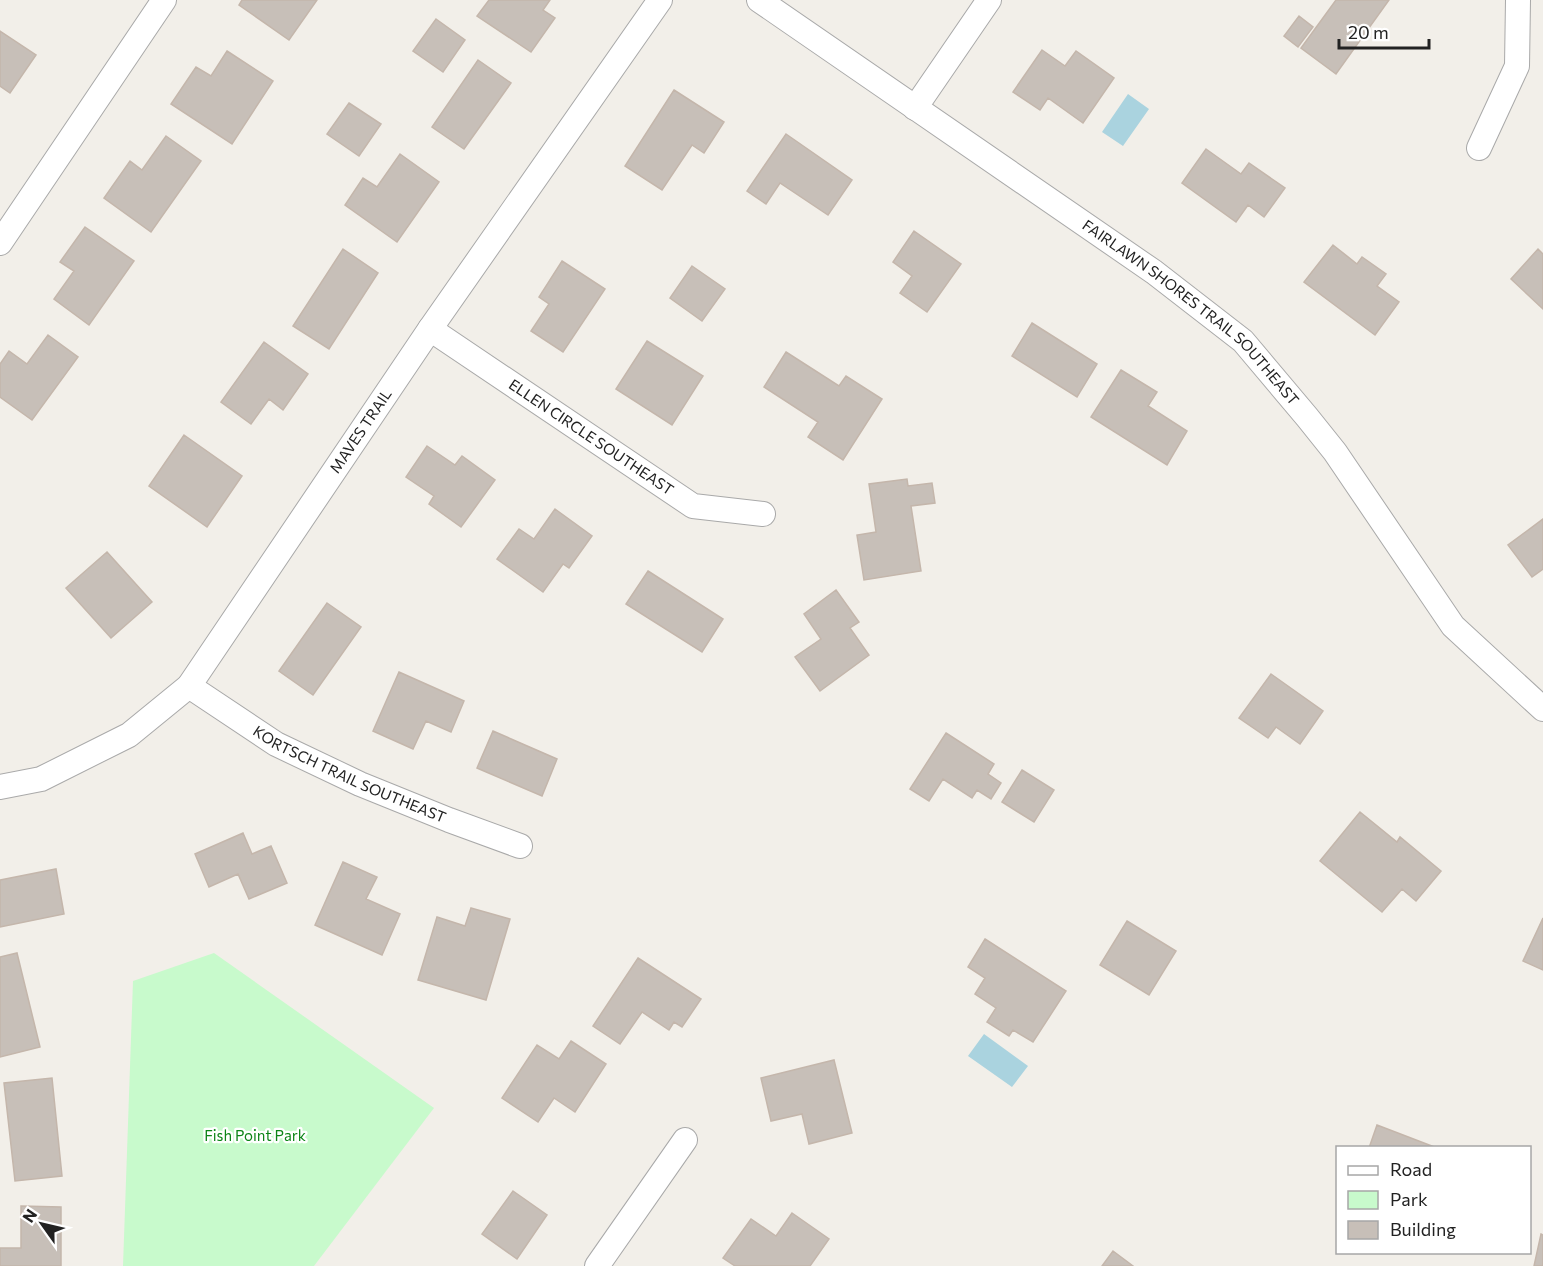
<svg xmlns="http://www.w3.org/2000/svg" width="1543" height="1266" viewBox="0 0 1543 1266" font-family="Commissioner,sans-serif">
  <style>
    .park { fill: #c8facc }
    .water { fill: #aad3df }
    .building { fill: #c7bfb8; stroke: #c4b6ab; stroke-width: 1.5 }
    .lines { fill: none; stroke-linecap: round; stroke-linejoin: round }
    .street-casing { stroke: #a9a9a9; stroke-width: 26 }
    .street { stroke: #fff; stroke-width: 24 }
    .labels { text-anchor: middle; stroke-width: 4.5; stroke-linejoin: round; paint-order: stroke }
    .street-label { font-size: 15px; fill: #222; stroke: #fff }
    .park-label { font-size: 15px; fill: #0c8416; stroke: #fff }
  </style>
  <rect width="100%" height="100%" fill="#f2efe9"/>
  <path class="park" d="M 214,953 L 434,1108 L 314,1266 L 123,1266 L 133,981 Z"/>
  <path class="water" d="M 1128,94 L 1149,109 L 1123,146 L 1102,132 Z
    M 984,1034 L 1028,1066 L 1012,1087 L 968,1056 Z"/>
  <path class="building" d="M 242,0 L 317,0 L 289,40 L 239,5 Z
    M 489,0 L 550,0 L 543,10 L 555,18 L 531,52 L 477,16 Z
    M 1336,0 L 1389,0 L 1336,74 L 1301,48 Z
    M 1299,16 L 1313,27 L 1298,47 L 1284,36 Z
    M 436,19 L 465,40 L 443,72 L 413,51 Z
    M 0,31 L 36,55 L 10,93 L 0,86 Z
    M 1042,50 L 1065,66 L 1076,51 L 1114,78 L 1083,123 L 1048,98 L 1040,110 L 1013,92 Z
    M 227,51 L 273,81 L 232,144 L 171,104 L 196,67 L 211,76 Z
    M 478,60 L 511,83 L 464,149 L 432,127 Z
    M 674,90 L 724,122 L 704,153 L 692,145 L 662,190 L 625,166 Z
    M 349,103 L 381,124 L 359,156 L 327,134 Z
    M 786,134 L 852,180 L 828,215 L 780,183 L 766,204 L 747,191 Z
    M 166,136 L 201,161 L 151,232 L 104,198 L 130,161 L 142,170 Z
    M 1206,149 L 1241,174 L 1249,163 L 1285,188 L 1264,217 L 1248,205 L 1236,222 L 1182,183 Z
    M 400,154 L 439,182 L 397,242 L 345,205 L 363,178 L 377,187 Z
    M 85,227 L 134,261 L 89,325 L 54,299 L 74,271 L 60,262 Z
    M 914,231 L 961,264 L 927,312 L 900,293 L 912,276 L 893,262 Z
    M 1333,245 L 1357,264 L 1362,257 L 1386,274 L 1377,286 L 1399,302 L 1375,335 L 1304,282 Z
    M 343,249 L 378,273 L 329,349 L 293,326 Z
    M 1538,249 L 1543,254 L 1543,309 L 1511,279 Z
    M 562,261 L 605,289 L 563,352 L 531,331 L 549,304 L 539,297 Z
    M 692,266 L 725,289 L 702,321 L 670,298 Z
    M 1032,323 L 1097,364 L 1077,397 L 1012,356 Z
    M 48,335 L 78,357 L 32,420 L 0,397 L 0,364 L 9,351 L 27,364 Z
    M 647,341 L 703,376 L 672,425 L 616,389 Z
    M 264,342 L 308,374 L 283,410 L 269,399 L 251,424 L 221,402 Z
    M 786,352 L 839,386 L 846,376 L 882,399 L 843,460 L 808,437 L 818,422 L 764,387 Z
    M 1121,370 L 1157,392 L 1148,406 L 1187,431 L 1167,465 L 1091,417 Z
    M 184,435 L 242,476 L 207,527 L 149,486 Z
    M 427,446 L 455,465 L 462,456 L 495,480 L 461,527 L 429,504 L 434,496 L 406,477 Z
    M 907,479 L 908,486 L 932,483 L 935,503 L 911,506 L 921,571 L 864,580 L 857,535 L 876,532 L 869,484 Z
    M 555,509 L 592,536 L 569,568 L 563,564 L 543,592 L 497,559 L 519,529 L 534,539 Z
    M 1543,519 L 1543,569 L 1532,577 L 1508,545 Z
    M 107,552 L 152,602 L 111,638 L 66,588 Z
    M 648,571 L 723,619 L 702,652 L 626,604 Z
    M 836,590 L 859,622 L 850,628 L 869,655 L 820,691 L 795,657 L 821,639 L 804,614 Z
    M 327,603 L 361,627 L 313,695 L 279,671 Z
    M 399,672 L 464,701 L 451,732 L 426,721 L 413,749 L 373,731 Z
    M 1271,674 L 1323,711 L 1300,744 L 1276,727 L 1268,738 L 1239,718 Z
    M 493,731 L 557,759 L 542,796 L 477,768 Z
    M 946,733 L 994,764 L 988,774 L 1001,783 L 991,799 L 977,790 L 972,798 L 943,779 L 929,801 L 910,789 Z
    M 1022,770 L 1054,790 L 1034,822 L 1002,802 Z
    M 1360,812 L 1397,842 L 1400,837 L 1441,871 L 1416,901 L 1402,889 L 1382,912 L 1320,861 Z
    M 243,833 L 252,854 L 271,846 L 287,883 L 249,899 L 238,874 L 209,887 L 195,854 Z
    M 343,862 L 377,877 L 366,899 L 400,914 L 382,955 L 315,925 Z
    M 56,869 L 64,914 L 0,927 L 0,880 Z
    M 471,908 L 510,919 L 486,1000 L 418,980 L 437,917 L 465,926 Z
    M 1543,918 L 1543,970 L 1523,961 Z
    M 1127,921 L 1176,951 L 1149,995 L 1100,965 Z
    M 985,939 L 1066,991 L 1033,1042 L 1013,1030 L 1009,1036 L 987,1022 L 996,1008 L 975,994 L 985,978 L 968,967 Z
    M 17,953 L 40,1047 L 0,1057 L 0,957 Z
    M 638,958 L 701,999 L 682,1027 L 674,1022 L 669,1030 L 642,1012 L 620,1044 L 593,1026 Z
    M 571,1041 L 606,1064 L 575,1112 L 554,1098 L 538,1122 L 502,1098 L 537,1045 L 559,1059 Z
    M 834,1060 L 852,1133 L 809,1144 L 802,1114 L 771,1121 L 761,1078 Z
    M 52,1078 L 62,1176 L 15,1181 L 4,1083 Z
    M 1377,1125 L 1437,1148 L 1369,1148 Z
    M 513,1191 L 547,1215 L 517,1259 L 482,1234 Z
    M 21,1206 L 61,1207 L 61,1266 L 0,1266 L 0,1248 L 21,1248 Z
    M 792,1213 L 829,1239 L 810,1266 L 735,1266 L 723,1258 L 751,1219 L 776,1236 Z
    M 1541,1234 L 1543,1235 L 1543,1266 L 1534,1266 Z
    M 1113,1251 L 1133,1266 L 1102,1266 Z"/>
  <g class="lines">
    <defs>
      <g id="street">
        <path id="s1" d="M 759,0 L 1154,272 L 1243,341 L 1307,417 L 1335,452 L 1453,626 L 1543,709"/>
        <path d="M 915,108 L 989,0"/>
        <path d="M 1479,148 L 1517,66 L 1518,0"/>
        <path d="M 0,243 L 164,0"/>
        <path id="s2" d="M 430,329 L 693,506 L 763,514"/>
        <path id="s3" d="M 189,686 L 276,744 L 360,784 L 449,820 L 520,846"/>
        <path id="s4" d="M 0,787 L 41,779 L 129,735 L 189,686 L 430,329 L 660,0"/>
        <path d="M 597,1266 L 685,1140"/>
      </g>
    </defs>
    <use href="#street" class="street-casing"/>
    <use href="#street" class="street"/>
  </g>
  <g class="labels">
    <g class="street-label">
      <text dy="5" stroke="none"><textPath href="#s1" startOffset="534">FAIRLAWN SHORES TRAIL SOUTHEAST</textPath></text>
      <text dy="5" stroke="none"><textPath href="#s4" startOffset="525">MAVES TRAIL</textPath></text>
      <text dy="5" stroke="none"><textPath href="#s2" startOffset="194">ELLEN CIRCLE SOUTHEAST</textPath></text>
      <text dy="5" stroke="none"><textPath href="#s3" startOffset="184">KORTSCH TRAIL SOUTHEAST</textPath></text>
    </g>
    <g class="park-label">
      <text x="255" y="1141">Fish Point Park</text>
    </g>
  </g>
  <rect x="1336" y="1146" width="195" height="108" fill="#ffffff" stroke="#a7a7a7" stroke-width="1.5"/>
  <rect x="1348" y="1166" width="30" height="9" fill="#ffffff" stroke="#a7a7a7" stroke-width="1.5"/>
  <text x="1390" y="1176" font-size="18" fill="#222222">Road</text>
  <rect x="1348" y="1191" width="30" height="18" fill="#c8facc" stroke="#a7a7a7" stroke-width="1.5"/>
  <text x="1390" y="1206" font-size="18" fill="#222222">Park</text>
  <rect x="1348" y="1221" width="30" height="18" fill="#c7bfb8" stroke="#a7a7a7" stroke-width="1.5"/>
  <text x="1390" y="1236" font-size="18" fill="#222222">Building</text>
  <g transform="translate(42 1224) rotate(304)" stroke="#ffffff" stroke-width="4.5" paint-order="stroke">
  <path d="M0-4.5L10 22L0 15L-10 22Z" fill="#222222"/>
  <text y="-9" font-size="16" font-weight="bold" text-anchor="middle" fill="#222222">N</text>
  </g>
  <path d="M1339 39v9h90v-9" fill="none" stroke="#222222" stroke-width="3"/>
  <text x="1348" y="39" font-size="18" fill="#222222" stroke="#ffffff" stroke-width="4.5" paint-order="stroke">20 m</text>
</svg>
